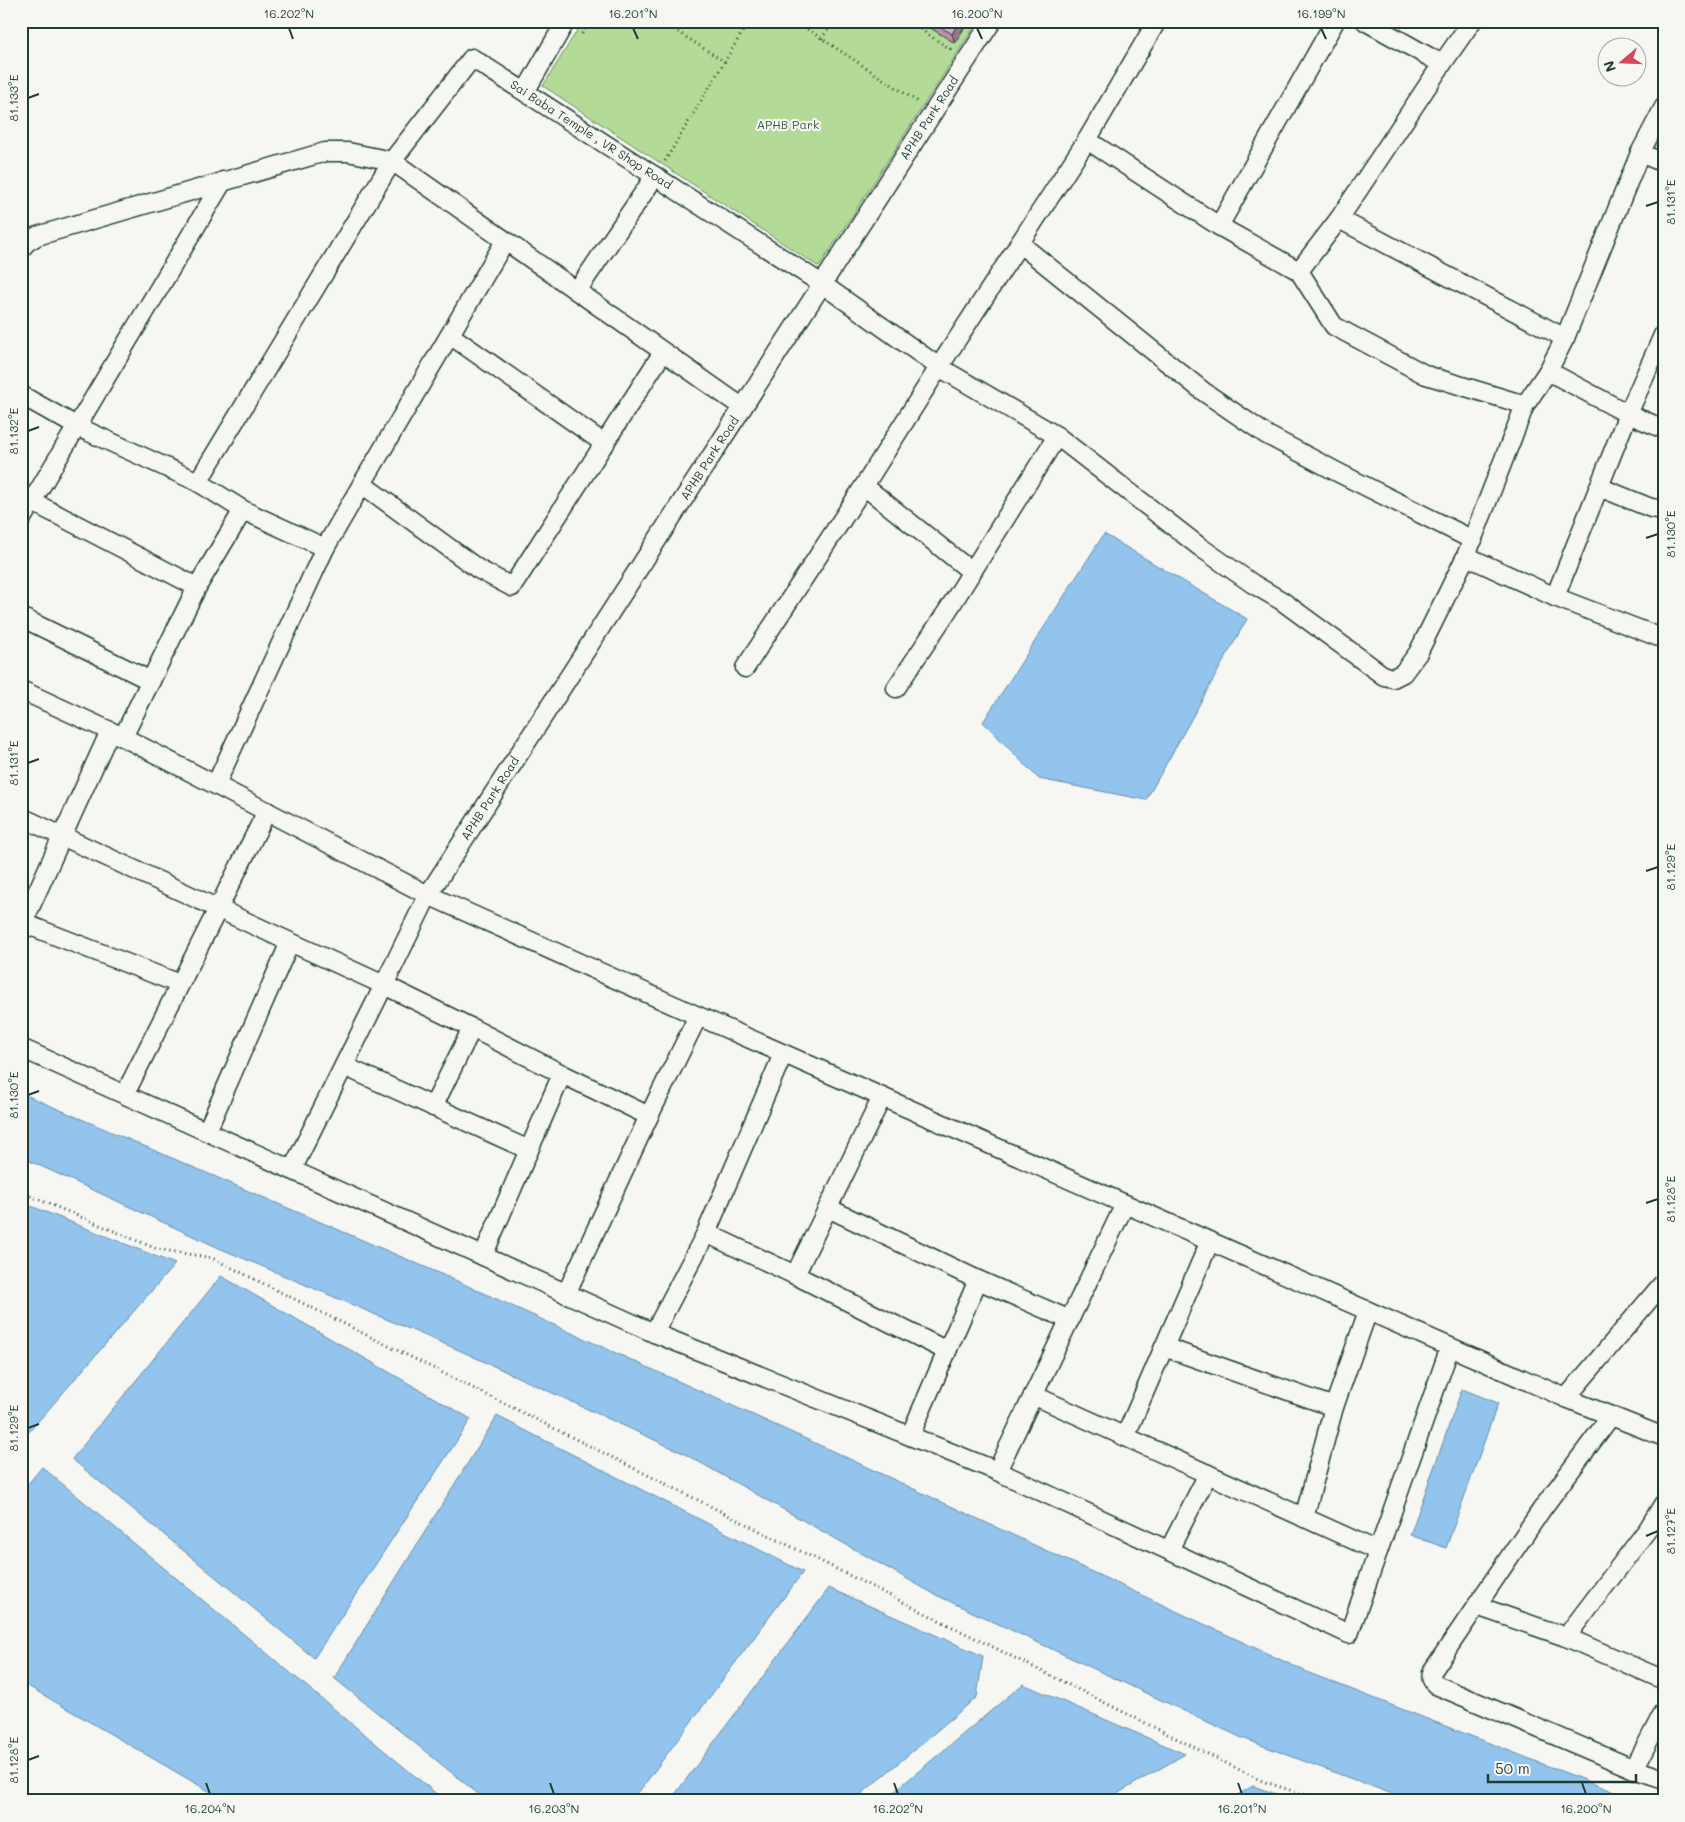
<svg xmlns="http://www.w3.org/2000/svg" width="1685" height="1822" viewBox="0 0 1685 1822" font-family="Mali,sans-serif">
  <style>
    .green { fill: #b3db97; stroke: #698c66 }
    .water { fill: #92c4ee; stroke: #648ea4 }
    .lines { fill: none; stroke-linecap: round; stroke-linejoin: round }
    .street-casing { stroke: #1f3d34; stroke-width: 21 }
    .path { stroke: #1f3d34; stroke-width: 3; stroke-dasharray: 1 4; stroke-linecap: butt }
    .street { stroke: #f6f6f2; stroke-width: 18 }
    .wall { fill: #bd90a7; stroke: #1f3d34 }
    .shaded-wall { fill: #9a7688; stroke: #1f3d34 }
    .building { fill: #dca8c2; stroke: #1f3d34 }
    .ticks { fill: none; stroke: #1f3d34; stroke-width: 2 }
    .labels { text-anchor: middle; stroke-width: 4.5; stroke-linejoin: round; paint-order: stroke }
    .street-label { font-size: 12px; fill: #1f3d34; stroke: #f6f6f2 }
    .park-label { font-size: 12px; fill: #3d5d48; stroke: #f6f6f2 }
    .neatline { fill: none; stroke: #1f3d34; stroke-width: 2 }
    .ticks-label { font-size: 12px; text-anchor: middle; fill: #1f3d34 }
  </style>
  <rect width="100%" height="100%" fill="#f6f6f2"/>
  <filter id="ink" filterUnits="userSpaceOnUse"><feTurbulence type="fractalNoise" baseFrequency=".02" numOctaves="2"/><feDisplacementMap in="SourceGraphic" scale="10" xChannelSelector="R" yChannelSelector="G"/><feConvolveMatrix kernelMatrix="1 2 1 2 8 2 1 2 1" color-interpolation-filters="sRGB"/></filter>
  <g filter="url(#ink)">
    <path class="green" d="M 583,21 L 978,21 L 819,267 L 543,86 Z"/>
    <path class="water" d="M 1104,534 L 1247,619 L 1146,800 L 1039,779 L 983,722 Z
      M 21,1093 L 448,1277 L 828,1449 L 1309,1673 L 1638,1801 L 1411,1801 L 1242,1738 L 934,1594 L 683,1453 L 461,1351 L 219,1248 L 21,1157 Z
      M 21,1202 L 175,1264 L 21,1441 Z
      M 221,1276 L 471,1419 L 314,1658 L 72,1459 Z
      M 1462,1389 L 1498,1403 L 1446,1548 L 1410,1535 Z
      M 497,1416 L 803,1572 L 632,1801 L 487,1801 L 334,1678 Z
      M 42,1467 L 445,1801 L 226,1801 L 21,1682 L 21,1492 Z
      M 829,1588 L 983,1656 L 977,1697 L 853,1801 L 670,1801 Z
      M 1023,1684 L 1185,1754 L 1105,1801 L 883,1801 Z
      M 1253,1786 L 1297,1801 L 1227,1801 Z"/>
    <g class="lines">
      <defs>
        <g id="street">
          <path d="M 1157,21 L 1087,140 L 1219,226 L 1299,271 L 1339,219 L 1442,64 L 1365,21"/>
          <path d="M 1442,64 L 1472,21"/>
          <path d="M 525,92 L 566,21"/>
          <path d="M 1640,153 L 1664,163"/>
          <path d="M 1339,219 L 1565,338"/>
          <path d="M 1219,226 L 1335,21"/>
          <path d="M 1019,243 L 1204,392 L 1267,435 L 1339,473 L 1473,540"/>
          <path id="s1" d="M 21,249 L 27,242 L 37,236 L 325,152 L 348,152 L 392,161 L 472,58 L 822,284 L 939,367 L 864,486"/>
          <path d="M 1299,271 L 1334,326 L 1426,375 L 1525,405"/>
          <path d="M 577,291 L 655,176"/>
          <path d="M 1664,333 L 1628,414 L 1664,429"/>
          <path d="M 450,335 L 605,444"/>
          <path d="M 1548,371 L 1628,414 L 1555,597 L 1664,639"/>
          <path d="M 21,395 L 78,427 L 198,482"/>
          <path d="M 1057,436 L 1200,547 L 1253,584 L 1282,601 L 1384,676 L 1393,678 L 1403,673 L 1418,653 L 1466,556 L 1525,405 L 1548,371 L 1565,338 L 1640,153 L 1664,107"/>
          <path d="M 362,484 L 505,241"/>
          <path d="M 1599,487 L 1651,508 L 1664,510"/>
          <path d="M 21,496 L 197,587"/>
          <path d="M 243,510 L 325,548"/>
          <path d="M 21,520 L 223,181"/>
          <path d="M 1466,556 L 1555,597"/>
          <path d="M 21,617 L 151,681"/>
          <path d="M 745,668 L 864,486 L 972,572"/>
          <path d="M 896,688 L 948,610 L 1057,436 L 939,367 L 1087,140"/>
          <path d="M 21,690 L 123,737 L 428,895 L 698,1016 L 1566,1398 L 1664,1437"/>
          <path d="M 110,731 L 23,923 L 180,984"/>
          <path d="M 123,737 L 197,587 L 243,510 L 198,482 L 392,161 L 742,407"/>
          <path d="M 216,784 L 325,548 L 362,484 L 478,569 L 512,587 L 663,352"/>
          <path d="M 21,817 L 290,942"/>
          <path d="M 472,1028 L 562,1074"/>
          <path d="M 21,1048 L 654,1333 L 997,1471 L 1349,1634 L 1450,1347"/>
          <path d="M 344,1066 L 529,1150"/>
          <path d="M 125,1094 L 267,811"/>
          <path d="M 882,1097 L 795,1275 L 947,1351"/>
          <path id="s2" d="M 433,1107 L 472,1028 L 384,985 L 428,895 L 992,21"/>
          <path d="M 207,1131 L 290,942 L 384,985 L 292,1170"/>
          <path d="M 828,1208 L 978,1280"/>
          <path d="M 706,1233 L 795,1275"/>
          <path d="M 483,1256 L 562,1074 L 649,1116"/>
          <path d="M 566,1294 L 649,1116 L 698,1016"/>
          <path d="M 654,1333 L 706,1233 L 783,1054"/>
          <path d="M 1164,1347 L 1334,1407"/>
          <path d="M 1033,1395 L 1378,1551"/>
          <path d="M 1566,1398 L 1664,1282"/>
          <path d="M 1611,1416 L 1542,1509 L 1433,1670 C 1430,1677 1431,1680 1436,1685 L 1634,1769 L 1664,1779"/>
          <path d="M 910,1436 L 978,1280 L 1070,1320"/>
          <path d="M 1125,1437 L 1210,1241"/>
          <path d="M 997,1471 L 1125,1204"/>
          <path d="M 1304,1518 L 1334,1407 L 1368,1311"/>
          <path d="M 1169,1550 L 1208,1474"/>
          <path d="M 1477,1606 L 1566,1637 L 1664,1680"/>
          <path d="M 1566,1637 L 1648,1529 L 1664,1503"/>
          <path d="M 1634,1769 L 1664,1711"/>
        </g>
      </defs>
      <use href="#street" class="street-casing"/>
      <path class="path" d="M 661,21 L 725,62
        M 795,21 L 918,102
        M 908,21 L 950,49 L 948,52
        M 582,34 L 590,21
        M 822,39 L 832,21
        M 665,161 L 749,21
        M 21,1192 L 157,1249 L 212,1258 L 1262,1781 L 1324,1801"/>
      <use href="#street" class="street"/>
    </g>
    <path class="wall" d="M 925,21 L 968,21 L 955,43 L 927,26 Z"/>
    <path class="shaded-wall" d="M 959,21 L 968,21 L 955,43 L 952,34 Z"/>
    <path class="building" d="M 931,21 L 959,21 L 952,34 Z"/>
  </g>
  <path class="ticks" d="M 289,28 L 293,39M 633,28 L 638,39M 977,28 L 982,39M 1321,28 L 1326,39M 28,98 L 39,94M 1646,206 L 1658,202M 28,431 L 39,427M 1646,538 L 1658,534M 28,763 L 39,759M 1646,871 L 1658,867M 28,1095 L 39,1091M 1646,1203 L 1658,1199M 28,1428 L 39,1424M 1646,1536 L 1658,1531M 28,1760 L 39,1756M 206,1783 L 210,1794M 550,1783 L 554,1794M 894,1783 L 898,1794M 1238,1783 L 1242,1794M 1582,1783 L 1586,1794"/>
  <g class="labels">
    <g class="street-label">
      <text dy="4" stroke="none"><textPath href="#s2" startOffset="1211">APHB Park Road</textPath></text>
      <text dy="4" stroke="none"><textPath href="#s1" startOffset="661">Sai Baba Temple , VR Shop Road</textPath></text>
      <text dy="4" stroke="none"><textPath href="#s2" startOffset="806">APHB Park Road</textPath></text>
      <text dy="4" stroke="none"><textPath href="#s2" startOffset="401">APHB Park Road</textPath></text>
    </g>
    <g class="park-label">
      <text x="788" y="129">APHB Park</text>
    </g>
  </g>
  <rect width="1685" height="1822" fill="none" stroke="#f6f6f2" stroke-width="55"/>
  <g transform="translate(1622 62) rotate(251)"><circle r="24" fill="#f6f6f2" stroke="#a0aca6"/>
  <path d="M0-4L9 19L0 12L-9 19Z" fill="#d1495b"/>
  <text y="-8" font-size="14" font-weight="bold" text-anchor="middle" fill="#1f3d34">N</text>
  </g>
  <path d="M1488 1774v8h148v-8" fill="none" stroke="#1f3d34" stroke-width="2.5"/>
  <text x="1495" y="1774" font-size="15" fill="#1f3d34" stroke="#f6f6f2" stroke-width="4" paint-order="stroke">50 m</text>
  <rect x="28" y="28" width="1630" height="1766" class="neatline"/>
  <g class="ticks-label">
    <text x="289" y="18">16.202°N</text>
    <text x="633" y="18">16.201°N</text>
    <text x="977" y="18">16.200°N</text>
    <text x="1321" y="18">16.199°N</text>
    <text transform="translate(14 98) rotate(-90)" y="4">81.133°E</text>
    <text transform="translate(1671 202) rotate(-90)" y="4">81.131°E</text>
    <text transform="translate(14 431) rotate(-90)" y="4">81.132°E</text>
    <text transform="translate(1671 534) rotate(-90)" y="4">81.130°E</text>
    <text transform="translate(14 763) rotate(-90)" y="4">81.131°E</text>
    <text transform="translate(1671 867) rotate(-90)" y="4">81.129°E</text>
    <text transform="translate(14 1095) rotate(-90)" y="4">81.130°E</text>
    <text transform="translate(1671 1199) rotate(-90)" y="4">81.128°E</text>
    <text transform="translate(14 1428) rotate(-90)" y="4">81.129°E</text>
    <text transform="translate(1671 1531) rotate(-90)" y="4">81.127°E</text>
    <text transform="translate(14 1760) rotate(-90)" y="4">81.128°E</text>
    <text x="210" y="1813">16.204°N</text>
    <text x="554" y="1813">16.203°N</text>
    <text x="898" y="1813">16.202°N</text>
    <text x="1242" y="1813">16.201°N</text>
    <text x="1586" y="1813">16.200°N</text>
  </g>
</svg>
